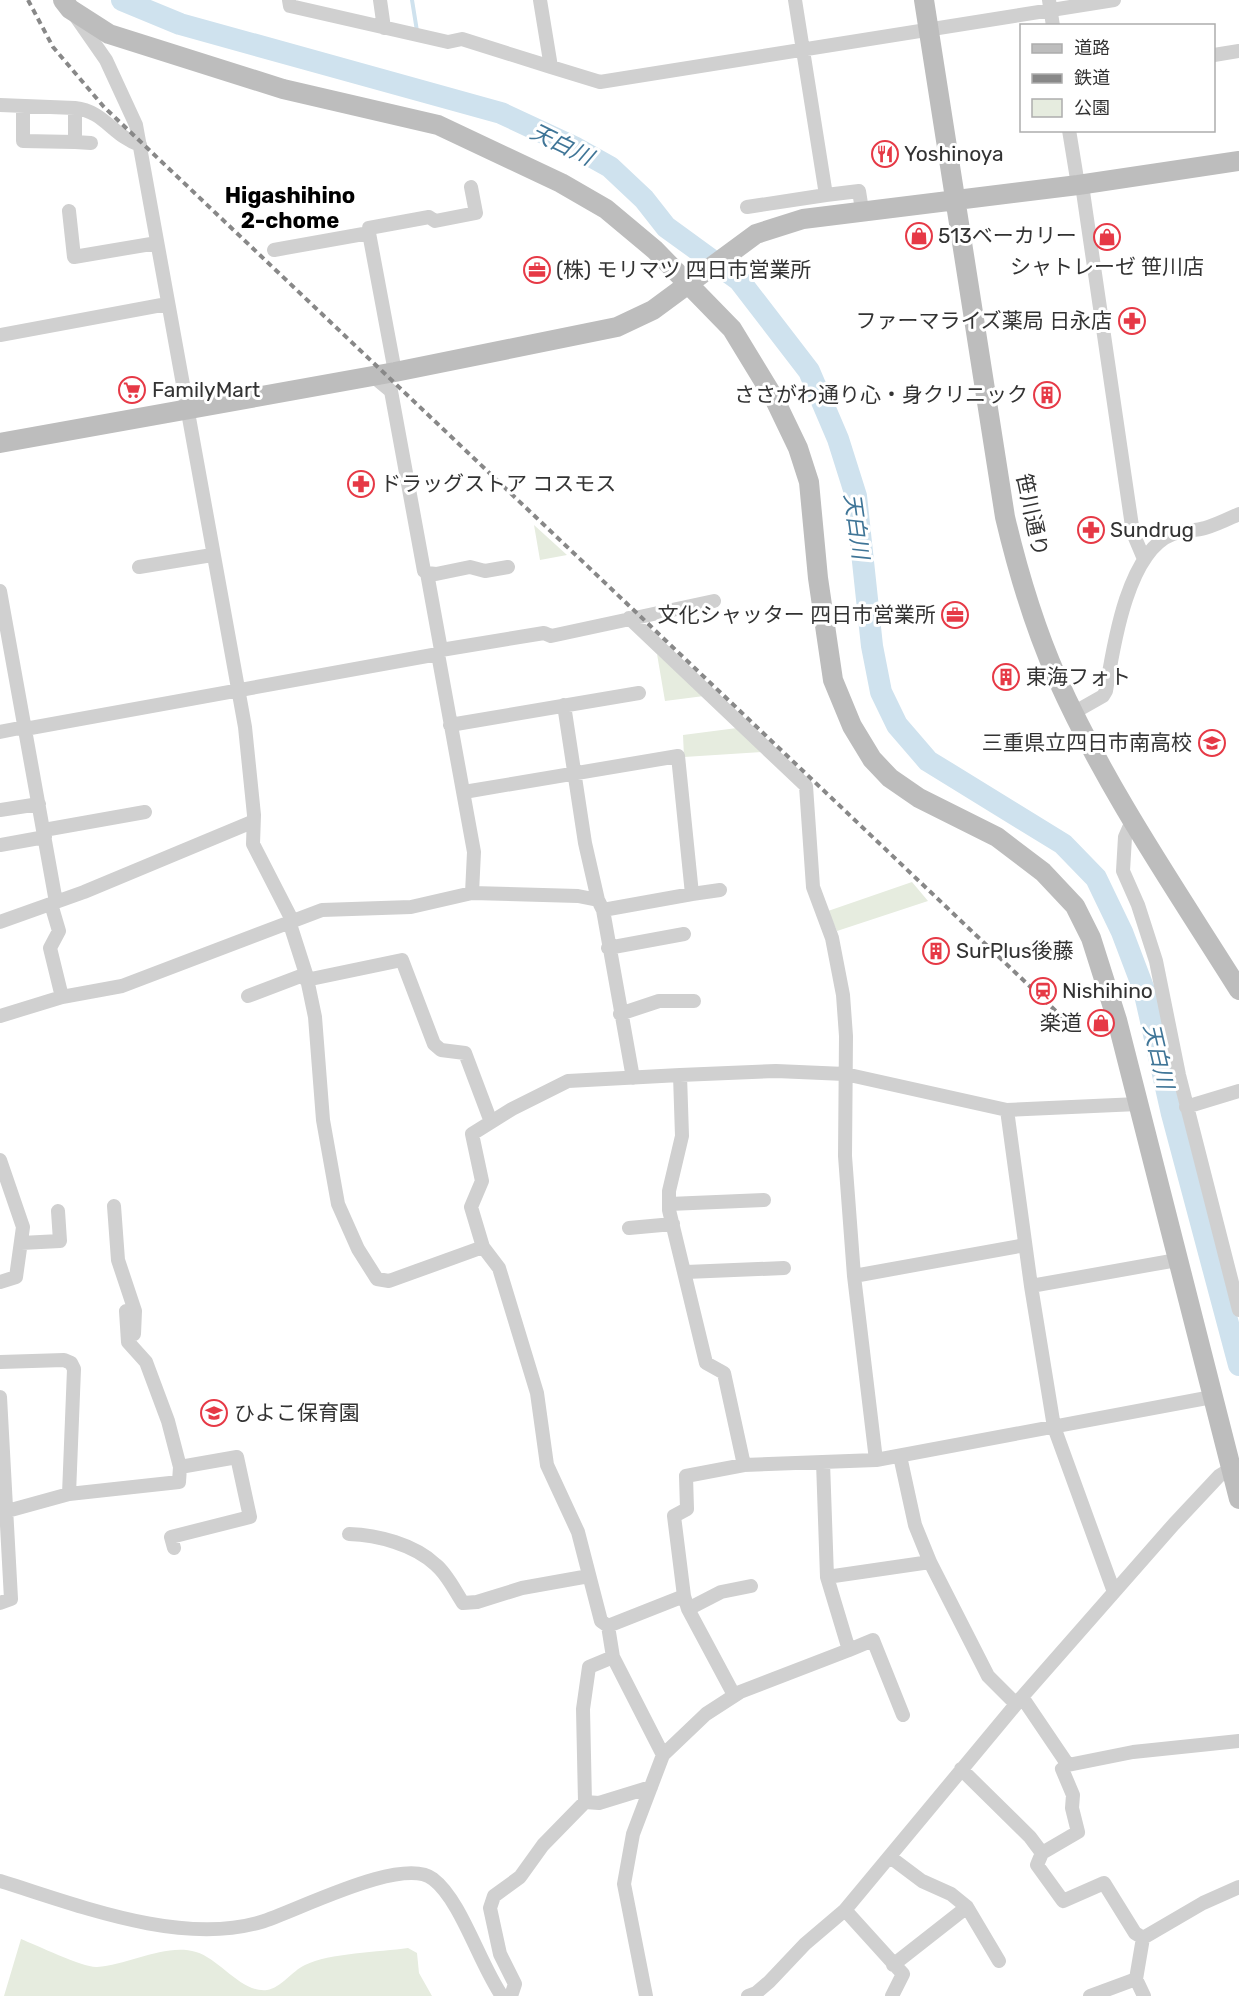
<svg xmlns="http://www.w3.org/2000/svg" width="1239" height="1996" viewBox="0 0 1239 1996" font-family="Rubik,'Noto Sans JP',sans-serif">
  <style>
    .green { fill: #e6ecdf }
    .lines { fill: none; stroke-linecap: round; stroke-linejoin: round }
    .stream { stroke: #cfe2ee; stroke-width: 4 }
    .river { stroke: #cfe2ee; stroke-width: 22 }
    .street { stroke: #d0d0d0; stroke-width: 14 }
    .secondary { stroke: #bdbdbd; stroke-width: 20 }
    .rail { stroke: #888; stroke-width: 4; stroke-dasharray: 6 4.5; stroke-linecap: butt }
    .labels { text-anchor: middle; stroke-width: 6; stroke-linejoin: round; paint-order: stroke }
    .poi-label { font-size: 21px; fill: #333; stroke: #fff; text-anchor: start }
    .street-label { font-size: 21px; fill: #333; stroke: #fff }
    .water-label { font-size: 22px; font-style: italic; fill: #3f7597; stroke: #fff }
    .neighbourhood-label { font-size: 22px; font-weight: bold; fill: #000; stroke: #fff }
  </style>
  <rect width="100%" height="100%" fill="#fff"/>
  <path class="green" d="M 534,525 L 567,555 L 540,560 Z
    M 657,654 L 704,696 L 665,701 Z
    M 737,728 L 762,752 L 684,757 L 683,735 Z
    M 912,882 L 928,901 L 837,931 L 828,911 Z
    M 21,1939 C 36,1945 84,1968 97,1967 C 129,1965 165,1943 196,1952 C 220,1959 241,1993 267,1990 C 281,1988 292,1971 305,1965 C 329,1953 380,1952 408,1948 L 417,1953 L 419,1973 L 432,1996 L 4,1996 Z"/>
  <g class="lines">
    <path class="stream" d="M 412,0 L 417,31"/>
    <path class="river" d="M 122,0 L 180,24 L 501,113 L 576,148 L 610,167 L 644,199 L 666,227 L 739,280 L 809,371 L 838,439 L 856,496 L 872,646 L 881,692 L 897,725 L 928,761 L 1063,844 L 1096,878 L 1122,932 L 1144,990 L 1172,1114 L 1239,1365"/>
    <path class="street" d="M 289,0 L 290,6 L 448,42 L 462,39 L 551,67
      M 380,0 L 384,28
      M 540,0 L 551,67 L 600,82 L 1114,0
      M 795,0 L 826,195 L 859,191 L 862,210
      M 1049,0 L 1053,26
      M 74,14 L 106,60 L 136,125 L 245,727 L 254,815 L 253,844 L 292,920
      M 1214,55 L 1239,51
      M 0,105 L 75,108 L 75,142 L 23,141 L 23,106
      M 75,108 C 104,111 113,136 140,145
      M 1069,130 L 1078,185
      M 75,142 L 91,143
      M 1082,185 L 1133,533 L 1144,559
      M 747,207 L 826,195
      M 69,211 L 74,257 L 157,243
      M 369,233 L 395,372
      M 274,250 L 369,233 L 369,228 L 429,217 L 435,221 L 476,213 L 471,187
      M 0,335 L 167,304
      M 373,376 L 391,391 L 424,571 L 427,573 L 441,650 L 438,654 L 474,852 L 472,893
      M 139,567 L 212,555
      M 427,573 L 436,574 L 470,567 L 485,571 L 508,567
      M 0,591 L 56,902
      M 629,618 L 806,786 L 813,887 L 832,938 L 843,995 L 846,1036 L 845,1156 L 854,1276 L 876,1460
      M 441,650 L 544,633 L 551,636 L 714,601
      M 564,705 L 585,843 L 598,900
      M 1073,713 L 1103,696 L 1106,691 C 1113,648 1127,551 1173,534 C 1182,530 1194,531 1205,528 C 1216,525 1228,519 1239,514
      M 450,725 L 639,693
      M 25,729 L 438,654
      M 0,732 L 25,727
      M 464,792 L 678,756 L 692,894 L 603,910
      M 0,810 L 39,804
      M 1132,821 L 1125,837 L 1123,871 L 1138,905 L 1156,961 L 1179,1075 L 1239,1310
      M 44,830 L 145,812
      M 0,845 L 45,837
      M 692,894 L 720,890
      M 51,904 L 59,931 L 50,948 L 62,997
      M 289,921 L 306,974 L 315,1017 L 323,1120 L 338,1204 L 358,1249 L 377,1279 L 389,1281 L 483,1247
      M 0,922 L 84,892 L 252,822
      M 608,948 L 684,934
      M 306,980 L 402,960 L 434,1044 L 441,1050 L 465,1053 L 491,1122
      M 248,996 L 306,974
      M 620,1014 L 659,1001 L 694,1001
      M 0,1016 L 62,997 L 122,986 L 322,910 L 411,907 L 472,893 L 578,896 L 598,900 L 603,910 L 633,1078
      M 680,1075 L 682,1136 L 669,1191 L 669,1210 L 706,1363 L 724,1373 L 744,1465
      M 1186,1107 L 1239,1091
      M 1007,1110 L 1031,1286 L 1054,1427 L 1114,1592
      M 0,1160 L 23,1227 L 16,1277 L 0,1282
      M 669,1204 L 764,1200
      M 114,1206 L 118,1260 L 135,1311 L 134,1334
      M 629,1228 L 673,1224
      M 21,1243 L 60,1241 L 58,1211
      M 686,1272 L 784,1268
      M 854,1276 L 1025,1245
      M 1031,1286 L 1177,1260
      M 126,1311 L 128,1342 L 146,1362 L 168,1421 L 180,1467
      M 0,1362 L 64,1360 L 71,1363 L 74,1369 L 69,1494
      M 0,1397 L 11,1599 L 0,1603
      M 900,1456 L 915,1525 L 930,1562 L 988,1676 L 1016,1704
      M 0,1513 L 69,1494 L 179,1482 L 180,1467 L 237,1457 L 250,1517 L 171,1537 L 174,1548
      M 349,1534 C 377,1535 414,1544 436,1565 C 447,1574 455,1591 463,1603 L 477,1602 L 522,1588 L 589,1576
      M 827,1577 L 930,1562
      M 684,1596 L 688,1609 L 734,1695
      M 688,1609 L 721,1592 L 751,1586
      M 608,1626 L 684,1596 L 674,1516 L 687,1509 L 686,1476 L 744,1465 L 876,1460 L 1212,1397
      M 849,1650 L 873,1640 L 903,1715
      M 1022,1697 L 1068,1765
      M 663,1755 L 613,1657 L 608,1626 L 601,1621 L 578,1532 L 547,1465 L 537,1393 L 499,1268 L 483,1247 L 471,1207 L 482,1181 L 472,1134 L 512,1109 L 568,1081 L 680,1075 L 776,1071 L 845,1074 L 1007,1110 L 1138,1104
      M 961,1769 L 1030,1837 L 1042,1853 L 1037,1865 L 1063,1901 L 1104,1883 L 1135,1933 L 1143,1938 L 1203,1903 L 1239,1887
      M 585,1802 L 599,1803 L 651,1787
      M 1042,1853 L 1078,1832 L 1072,1808 L 1073,1795 L 1062,1769 L 1068,1765 L 1133,1752 L 1239,1741
      M 890,1857 L 922,1881 L 951,1894 L 967,1907 L 999,1961
      M 0,1881 C 78,1905 180,1946 261,1922 C 297,1911 403,1855 433,1879 C 461,1900 480,1965 502,1996
      M 845,1910 L 903,1974 L 892,1996
      M 893,1965 L 967,1907
      M 1136,1979 L 1144,1996
      M 511,1996 L 515,1984 L 500,1954 L 490,1908 L 494,1896 L 520,1877 L 543,1845 L 585,1802 L 583,1709 L 589,1667 L 613,1657
      M 646,1996 L 624,1884 L 633,1834 L 663,1755 L 706,1714 L 740,1692 L 849,1650 L 827,1577 L 823,1462
      M 748,1996 L 756,1993 L 769,1982 L 805,1944 L 845,1910 L 1022,1697 L 1174,1524 L 1219,1476 L 1237,1465
      M 1090,1996 L 1136,1979 L 1143,1938"/>
    <path class="secondary" d="M 63,0 L 70,9 L 109,34 L 283,89 L 438,125 L 561,183 L 606,209 L 655,250 L 732,329 L 774,398 L 798,448 L 809,482 L 818,578 L 833,680 L 852,726 L 872,759 L 890,778 L 919,798 L 997,837 L 1043,872 L 1075,906 L 1091,938 L 1117,1020 L 1239,1499
      M 924,0 L 1005,517 C 1018,572 1034,626 1057,678 C 1106,788 1175,888 1239,990
      M 0,443 L 395,372 L 617,327 L 653,310 L 756,234 L 803,219 L 1078,185 L 1239,161"/>
    <path class="rail" d="M 28,0 L 53,47 L 104,107 L 1079,1033"/>
  </g>
  <defs>
    <symbol id="restaurant-ring" viewBox="-11 -11 22 22"><circle r="9.5" fill="#fff" stroke="#e63946" stroke-width="1.5"/><path d="M-5-6h1v4h1v-4h1v4h1v-4h1v5L-1.5 .5V6h-2V.5L-5-1ZM5-6V6H3V1.5H1.5Q1.5-4 5-6Z" fill="#e63946"/></symbol>
    <symbol id="shop-ring" viewBox="-11 -11 22 22"><circle r="9.5" fill="#fff" stroke="#e63946" stroke-width="1.5"/><path d="M-5-2.5h2.3a2.7 3.5 0 0 1 5.4 0H5L5.5 6h-11ZM-1.5-2.5h3a1.5 2.3 0 0 0-3 0Z" fill="#e63946"/></symbol>
    <symbol id="office-ring" viewBox="-11 -11 22 22"><circle r="9.5" fill="#fff" stroke="#e63946" stroke-width="1.5"/><path d="M-6-3h4V-5.5h4V-3h4V5H-6ZM-1-4.5V-3h2v-1.5ZM-6 0V1H6V0Z" fill="#e63946"/></symbol>
    <symbol id="pharmacy-ring" viewBox="-11 -11 22 22"><circle r="9.5" fill="#fff" stroke="#e63946" stroke-width="1.5"/><path d="M-2-6h4v4h4v4h-4v4h-4v-4h-4v-4h4Z" fill="#e63946"/></symbol>
    <symbol id="supermarket-ring" viewBox="-11 -11 22 22"><circle r="9.5" fill="#fff" stroke="#e63946" stroke-width="1.5"/><path d="M-6-5.5h2.5l.6 2H6L4.5 2H-2.5L-4.4-4H-6ZM-1.5 3.2a1.3 1.3 0 1 0 .1 0ZM3 3.2a1.3 1.3 0 1 0 .1 0Z" fill="#e63946"/></symbol>
    <symbol id="building-ring" viewBox="-11 -11 22 22"><circle r="9.5" fill="#fff" stroke="#e63946" stroke-width="1.5"/><path d="M-4-6H4V6H1V3H-1V6H-4ZM-2.5-4.3h1.7v1.8h-1.7ZM.8-4.3h1.7v1.8H.8ZM-2.5-1h1.7V.8h-1.7ZM.8-1h1.7V.8H.8Z" fill="#e63946"/></symbol>
    <symbol id="school-ring" viewBox="-11 -11 22 22"><circle r="9.5" fill="#fff" stroke="#e63946" stroke-width="1.5"/><path d="M0-5L7-2L0 1L-7-2ZM-4 1L0 2.5L4 1V4Q0 6-4 4Z" fill="#e63946"/></symbol>
    <symbol id="station-ring" viewBox="-11 -11 22 22"><circle r="9.5" fill="#fff" stroke="#e63946" stroke-width="1.5"/><path d="M-3-6H3Q5-6 5-4V2Q5 4 3 4L4.5 6H3L1.5 4h-3L-3 6H-4.5L-3 4Q-5 4-5 2V-4Q-5-6-3-6ZM-3.5-4v3h7v-3ZM-3.5 1v1.5H-2V1ZM2 1v1.5H3.5V1Z" fill="#e63946"/></symbol>
  </defs>
  <g fill-rule="evenodd">
    <use href="#restaurant-ring" x="870" y="139" width="30" height="30"/>
    <use href="#shop-ring" x="904" y="221" width="30" height="30"/>
    <use href="#shop-ring" x="1092" y="222" width="30" height="30"/>
    <use href="#office-ring" x="522" y="255" width="30" height="30"/>
    <use href="#pharmacy-ring" x="1117" y="306" width="30" height="30"/>
    <use href="#supermarket-ring" x="117" y="375" width="30" height="30"/>
    <use href="#building-ring" x="1032" y="380" width="30" height="30"/>
    <use href="#pharmacy-ring" x="346" y="469" width="30" height="30"/>
    <use href="#pharmacy-ring" x="1076" y="515" width="30" height="30"/>
    <use href="#office-ring" x="940" y="600" width="30" height="30"/>
    <use href="#building-ring" x="991" y="662" width="30" height="30"/>
    <use href="#school-ring" x="1197" y="728" width="30" height="30"/>
    <use href="#building-ring" x="921" y="936" width="30" height="30"/>
    <use href="#station-ring" x="1028" y="976" width="30" height="30"/>
    <use href="#shop-ring" x="1086" y="1008" width="30" height="30"/>
    <use href="#school-ring" x="199" y="1398" width="30" height="30"/>
  </g>
  <g class="labels">
    <g class="poi-label">
      <text x="904" y="161">Yoshinoya</text>
      <text x="938" y="243">513ベーカリー</text>
      <text x="1107" y="274" text-anchor="middle">シャトレーゼ 笹川店</text>
      <text x="556" y="277">(株) モリマツ 四日市営業所</text>
      <text x="1112" y="328" text-anchor="end">ファーマライズ薬局 日永店</text>
      <text x="152" y="397">FamilyMart</text>
      <text x="1028" y="402" text-anchor="end">ささがわ通り心・身クリニック</text>
      <text x="380" y="491">ドラッグストア コスモス</text>
      <text x="1110" y="537">Sundrug</text>
      <text x="936" y="622" text-anchor="end">文化シャッター 四日市営業所</text>
      <text x="1026" y="684">東海フォト</text>
      <text x="1192" y="750" text-anchor="end">三重県立四日市南高校</text>
      <text x="956" y="958">SurPlus後藤</text>
      <text x="1062" y="998">Nishihino</text>
      <text x="1082" y="1030" text-anchor="end">楽道</text>
      <text x="234" y="1420">ひよこ保育園</text>
    </g>
    <g class="street-label">
      <text transform="translate(1032 515) rotate(78)" y="7">笹川通り</text>
    </g>
    <g class="water-label">
      <text transform="translate(562 144) rotate(26)" y="8">天白川</text>
      <text transform="translate(857 526) rotate(82)" y="8">天白川</text>
      <text transform="translate(1159 1056) rotate(77)" y="8">天白川</text>
    </g>
    <g class="neighbourhood-label">
      <text x="290" y="203">Higashihino<tspan x="290" dy="25">2-chome</tspan></text>
    </g>
  </g>
  <rect x="1020" y="24" width="195" height="108" fill="#ffffff" stroke="#adadad" stroke-width="1.5"/>
  <rect x="1032" y="44" width="30" height="9" fill="#bdbdbd" stroke="#adadad" stroke-width="1.5"/>
  <text x="1074" y="54" font-size="18" fill="#333333">道路</text>
  <rect x="1032" y="74" width="30" height="9" fill="#888888" stroke="#adadad" stroke-width="1.5"/>
  <text x="1074" y="84" font-size="18" fill="#333333">鉄道</text>
  <rect x="1032" y="99" width="30" height="18" fill="#e6ecdf" stroke="#adadad" stroke-width="1.5"/>
  <text x="1074" y="114" font-size="18" fill="#333333">公園</text>
</svg>
